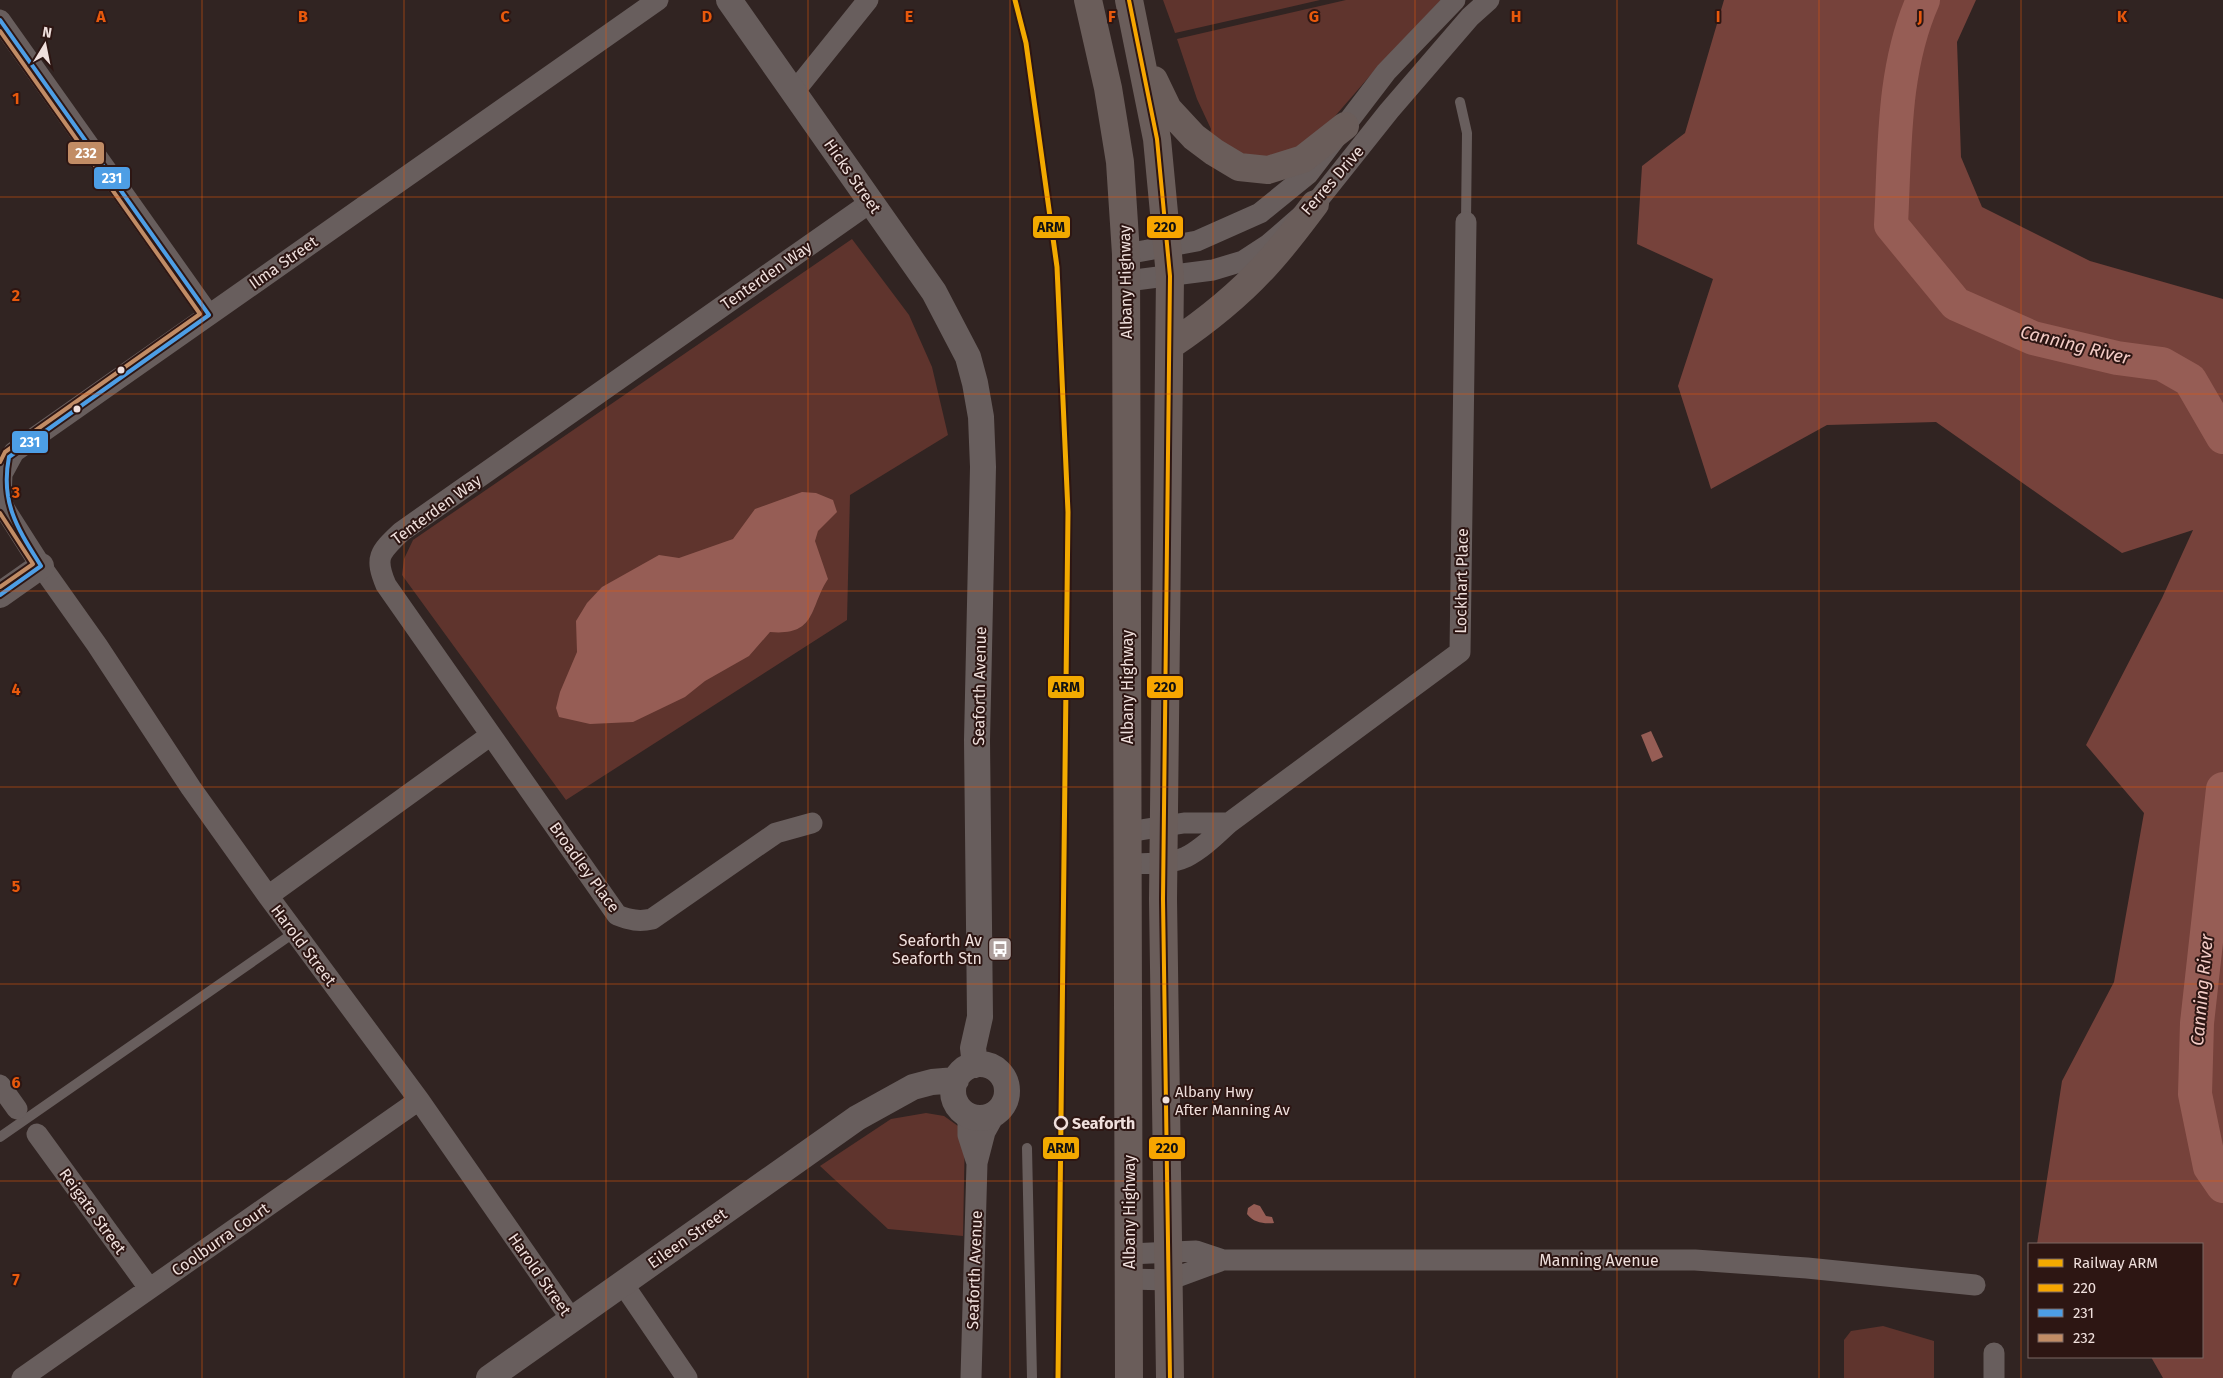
<svg xmlns="http://www.w3.org/2000/svg" width="2223" height="1378" viewBox="0 0 2223 1378" font-family="'Fira Sans',sans-serif">
  <style>
    .green { fill: #5f342d }
    .forest { fill: #76423b }
    .water { fill: #965d55 }
    .lines { fill: none; stroke-linecap: round; stroke-linejoin: round }
    .river { stroke: #965d55; stroke-width: 34 }
    .service { stroke: #685e5d; stroke-width: 10 }
    .minor { stroke: #685e5d; stroke-width: 21 }
    .tertiary { stroke: #685e5d; stroke-width: 26 }
    .trunk { stroke: #6a5d5a; stroke-width: 28 }
    .bus-1-casing { stroke: #2d1613; stroke-width: 8 }
    .bus-2-casing { stroke: #2d1613; stroke-width: 8 }
    .bus-3-casing { stroke: #2d1613; stroke-width: 8 }
    .bus-1 { stroke: #f7a600; stroke-width: 4 }
    .bus-2 { stroke: #4d9ee5; stroke-width: 4 }
    .bus-3 { stroke: #c18c65; stroke-width: 4 }
    .rail-1-casing { stroke: #2d1613; stroke-width: 9 }
    .rail-1 { stroke: #f2a900; stroke-width: 5 }
    .grid { fill: none; stroke: #e8590c; stroke-width: 1; stroke-opacity: 0.55 }
    .bus-dot { fill: #efdfdc; stroke: #2d1613; stroke-width: 2 }
    .stop-dot { fill: #2d1613; stroke: #efdfdc; stroke-width: 2.5 }
    .labels { text-anchor: middle; stroke-width: 4; stroke-linejoin: round; paint-order: stroke }
    .bus-label { font-size: 15px; fill: #efdfdc; stroke: #2d1613; text-anchor: start }
    .street-label { font-size: 16px; fill: #efdfdc; stroke: #2d1613 }
    .poi-label { font-size: 16px; fill: #efdfdc; stroke: #2d1613; text-anchor: end }
    .stop-label { font-size: 16px; font-weight: bold; fill: #efdfdc; stroke: #2d1613; text-anchor: start }
    .water-label { font-size: 18px; font-style: italic; fill: #f3ccc6; stroke: #2d1613 }
    .grid-label { font-size: 16px; text-anchor: middle; font-weight: bold; fill: #e8590c; stroke: #2d1613; stroke-width: 4; stroke-linejoin: round; paint-order: stroke }
    .line-badge { stroke: #2d1613; stroke-width: 2 }
    .badge-label { font-size: 14px; text-anchor: middle; font-weight: bold; fill: #fff }
    .pale-badge-label { font-size: 14px; text-anchor: middle; font-weight: bold; fill: #111 }
  </style>
  <rect width="100%" height="100%" fill="#312422"/>
  <path class="green" d="M 1163,0 L 1320,0 L 1175,33 Z
    M 1346,0 L 1441,0 L 1381,63 L 1317,137 L 1301,149 L 1252,162 L 1209,137 L 1211,129 L 1197,99 L 1177,39 Z
    M 852,239 L 909,315 L 932,367 L 948,435 L 850,495 L 847,620 L 566,800 L 402,575 L 404,559 L 413,540 Z
    M 926,1113 L 944,1116 L 965,1131 L 963,1236 L 888,1229 L 820,1166 L 891,1119 Z
    M 1883,1326 L 1934,1341 L 1934,1378 L 1844,1378 L 1844,1340 L 1851,1331 Z"/>
  <path class="forest" d="M 1724,0 L 1976,0 L 1957,42 L 1961,157 L 1982,207 L 2090,261 L 2223,299 L 2223,1378 L 2163,1378 L 2151,1357 L 2202,1357 L 2202,1244 L 2037,1244 L 2062,1081 L 2114,982 L 2144,813 L 2086,745 L 2162,598 L 2193,530 L 2122,553 L 1936,422 L 1827,425 L 1711,489 L 1678,386 L 1713,279 L 1637,244 L 1642,166 L 1685,133 Z"/>
  <path class="water" d="M 802,492 L 816,493 L 833,500 L 837,512 L 818,531 L 815,541 L 828,579 C 809,608 817,636 770,632 L 749,656 L 705,681 L 685,697 L 633,722 L 590,724 L 559,717 L 556,708 L 560,692 L 577,652 L 576,621 L 587,603 L 602,587 L 659,555 L 679,558 L 733,539 L 755,509 Z
    M 1651,731 L 1663,757 L 1652,762 L 1641,735 Z
    M 1254,1204 L 1260,1206 L 1266,1216 L 1272,1217 L 1274,1223 C 1264,1224 1254,1223 1247,1214 L 1248,1208 Z"/>
  <g class="lines">
    <path class="river" d="M 1923,0 C 1892,70 1895,150 1891,225 L 1956,304 L 2033,338 L 2117,358 L 2162,364 L 2190,380 L 2223,437
      M 2223,789 L 2197,1023 L 2195,1094 L 2210,1167 L 2223,1186"/>
    <path class="service" d="M 1460,102 L 1467,133 L 1466,222
      M 0,1137 L 295,932
      M 1027,1148 L 1032,1378"/>
    <path class="minor" d="M 0,20 L 209,315
      M 794,92 L 868,0
      M 1126,254 L 1197,241 L 1260,213 L 1308,174 L 1386,72 L 1455,0
      M 1127,281 L 1213,270 L 1243,261 L 1269,244 L 1315,204 L 1389,111 L 1470,17 L 1489,0
      M 491,735 L 617,915 C 630,920 639,922 652,919 L 776,833 L 812,823
      M 1128,832 L 1184,823 L 1229,823
      M 1128,864 C 1146,863 1169,865 1186,857 C 1202,849 1216,835 1229,823 L 1460,652 L 1466,222
      M 268,896 L 491,735 L 386,585 C 374,557 380,552 401,532 L 871,202
      M 0,1085 L 17,1109
      M 968,1115 L 968,1135 L 977,1163
      M 37,1134 L 149,1288
      M 1129,1254 L 1196,1251 L 1223,1260 L 1695,1260 L 1807,1268 L 1975,1285
      M 1129,1279 L 1169,1280 L 1223,1260
      M 623,1284 L 687,1378
      M 572,1320 L 419,1100 L 268,896 L 191,788 L 97,645 L 41,566 L 4,508 L 1,498 L 2,474 L 14,452 L 658,0
      M 1994,1353 L 1994,1378
      M 22,1378 L 419,1100
      M 971,1378 L 977,1163 L 985,1132 L 995,1114"/>
    <path class="tertiary" d="M 729,0 L 934,292 L 968,357 L 975,383 L 981,417 L 983,467 L 977,740 L 980,1017 L 973,1048 L 975,1065
      M 0,595 L 41,566
      M953 1091a27 27 0 1 1 54 0a27 27 0 1 1-54 0Z
      M 489,1378 L 857,1118 L 913,1087 L 932,1082 L 956,1080"/>
    <path class="trunk" d="M 1088,0 L 1108,88 L 1120,162 L 1126,254 L 1129,1378
      M 1129,0 L 1157,139 L 1170,276 L 1163,899 L 1170,1378
      M 1154,80 L 1168,109 L 1194,137 L 1214,152 L 1239,167 L 1268,170 L 1303,159 L 1345,126
      M 1171,345 C 1205,322 1237,297 1265,266 C 1283,247 1299,225 1315,204"/>
    <defs>
      <path id="bus-1" d="M 1129,0 L 1157,139 L 1170,276 L 1163,899 L 1170,1378"/>
      <path id="bus-2" d="M 0,20 L 209,315 L 9,457 C 0,503 18,529 41,566 L 0,595"/>
      <path id="bus-3" d="M 0,31 L 200,314 L 5,452 L 0,462
        M 0,513 L 33,564 L 0,587"/>
    </defs>
    <use href="#bus-1" class="bus-1-casing"/>
    <use href="#bus-2" class="bus-2-casing"/>
    <use href="#bus-3" class="bus-3-casing"/>
    <use href="#bus-1" class="bus-1"/>
    <use href="#bus-2" class="bus-2"/>
    <use href="#bus-3" class="bus-3"/>
    <defs>
      <path id="rail-1" d="M 1015,0 L 1026,43 L 1057,267 L 1068,512 L 1058,1378"/>
    </defs>
    <use href="#rail-1" class="rail-1-casing"/>
    <use href="#rail-1" class="rail-1"/>
  </g>
  <path class="grid" d="M 202,0 L 202,1378M 404,0 L 404,1378M 606,0 L 606,1378M 808,0 L 808,1378M 1010,0 L 1010,1378M 1213,0 L 1213,1378M 1415,0 L 1415,1378M 1617,0 L 1617,1378M 1819,0 L 1819,1378M 2021,0 L 2021,1378M 0,197 L 2223,197M 0,394 L 2223,394M 0,591 L 2223,591M 0,787 L 2223,787M 0,984 L 2223,984M 0,1181 L 2223,1181"/>
  <defs>
    <symbol id="bus-square" viewBox="-11 -11 22 22"><rect x="-9" y="-9" width="18" height="18" rx="4" fill="#ac9e9b" stroke="#2d1613"/><path d="M-5-6H5V4H4V6H2V4H-2V6H-4V4H-5ZM-3.5-4V0h7V-4ZM-3.5 1.2v1.5H-2V1.2ZM2 1.2v1.5H3.5V1.2Z" fill="#fff"/></symbol>
  </defs>
  <g fill-rule="evenodd">
    <use href="#bus-square" x="986" y="935" width="28" height="28"/>
  </g>
  <g class="bus-dot">
    <circle cx="121" cy="370" r="4.5"/>
    <circle cx="77" cy="409" r="4.5"/>
    <circle cx="1166" cy="1100" r="4.5"/>
  </g>
  <circle class="stop-dot" cx="1061" cy="1123" r="6"/>
  <g class="labels">
    <g class="bus-label">
      <text x="1175" y="1097">Albany Hwy<tspan x="1175" dy="18">After Manning Av</tspan></text>
    </g>
    <g class="street-label">
      <text transform="translate(853 176) rotate(55)" y="6">Hicks Street</text>
      <text transform="translate(1332 180) rotate(-49)" y="6">Ferres Drive</text>
      <text transform="translate(283 262) rotate(-35)" y="6">Ilma Street</text>
      <text transform="translate(766 275) rotate(-35)" y="6">Tenterden Way</text>
      <text transform="translate(1125 282) rotate(-91)" y="6">Albany Highway</text>
      <text transform="translate(436 509) rotate(-36)" y="6">Tenterden Way</text>
      <text transform="translate(1461 581) rotate(-89)" y="6">Lockhart Place</text>
      <text transform="translate(979 686) rotate(-89)" y="6">Seaforth Avenue</text>
      <text transform="translate(1127 687) rotate(-90)" y="6">Albany Highway</text>
      <text transform="translate(585 867) rotate(54)" y="6">Broadley Place</text>
      <text transform="translate(304 945) rotate(53)" y="6">Harold Street</text>
      <text transform="translate(93 1211) rotate(54)" y="6">Reigate Street</text>
      <text transform="translate(1129 1212) rotate(-90)" y="6">Albany Highway</text>
      <text transform="translate(687 1238) rotate(-35)" y="6">Eileen Street</text>
      <text transform="translate(220 1239) rotate(-35)" y="6">Coolburra Court</text>
      <text x="1599" y="1266">Manning Avenue</text>
      <text transform="translate(974 1270) rotate(-88)" y="6">Seaforth Avenue</text>
      <text transform="translate(540 1274) rotate(55)" y="6">Harold Street</text>
    </g>
    <g class="poi-label">
      <text x="982" y="946">Seaforth Av<tspan x="982" dy="18">Seaforth Stn</tspan></text>
    </g>
    <g class="stop-label">
      <text x="1072" y="1129">Seaforth</text>
    </g>
    <g class="water-label">
      <text transform="translate(2075 345) rotate(14)" y="6">Canning River</text>
      <text transform="translate(2202 990) rotate(-85)" y="6">Canning River</text>
    </g>
  </g>
  <g class="grid-label">
    <text x="101" y="22">A</text>
    <text x="303" y="22">B</text>
    <text x="505" y="22">C</text>
    <text x="707" y="22">D</text>
    <text x="909" y="22">E</text>
    <text x="1112" y="22">F</text>
    <text x="1314" y="22">G</text>
    <text x="1516" y="22">H</text>
    <text x="1718" y="22">I</text>
    <text x="1920" y="22">J</text>
    <text x="2122" y="22">K</text>
    <text x="16" y="104">1</text>
    <text x="16" y="301">2</text>
    <text x="16" y="498">3</text>
    <text x="16" y="695">4</text>
    <text x="16" y="892">5</text>
    <text x="16" y="1088">6</text>
    <text x="16" y="1285">7</text>
  </g>
  <g class="line-badge">
    <rect x="67" y="141" width="38" height="24" rx="5" fill="#c18c65"/>
    <rect x="93" y="166" width="38" height="24" rx="5" fill="#4d9ee5"/>
    <rect x="1146" y="215" width="38" height="24" rx="5" fill="#f7a600"/>
    <rect x="1032" y="215" width="39" height="24" rx="5" fill="#f2a900"/>
    <rect x="11" y="430" width="38" height="24" rx="5" fill="#4d9ee5"/>
    <rect x="1047" y="675" width="38" height="24" rx="5" fill="#f2a900"/>
    <rect x="1146" y="675" width="38" height="24" rx="5" fill="#f7a600"/>
    <rect x="1042" y="1136" width="38" height="24" rx="5" fill="#f2a900"/>
    <rect x="1148" y="1136" width="38" height="24" rx="5" fill="#f7a600"/>
  </g>
  <g class="badge-label">
    <text x="86" y="158">232</text>
    <text x="112" y="183">231</text>
    <text x="30" y="447">231</text>
  </g>
  <g class="pale-badge-label">
    <text x="1165" y="232">220</text>
    <text x="1051" y="232">ARM</text>
    <text x="1066" y="692">ARM</text>
    <text x="1165" y="692">220</text>
    <text x="1061" y="1153">ARM</text>
    <text x="1167" y="1153">220</text>
  </g>
  <rect x="2028" y="1243" width="175" height="115" fill="#2d1613" stroke="#7b6663"/>
  <rect x="2038" y="1259" width="25" height="8" fill="#f2a900" stroke="#7b6663"/>
  <text x="2073" y="1268" font-size="15" fill="#efdfdc">Railway ARM</text>
  <rect x="2038" y="1284" width="25" height="8" fill="#f7a600" stroke="#7b6663"/>
  <text x="2073" y="1293" font-size="15" fill="#efdfdc">220</text>
  <rect x="2038" y="1309" width="25" height="8" fill="#4d9ee5" stroke="#7b6663"/>
  <text x="2073" y="1318" font-size="15" fill="#efdfdc">231</text>
  <rect x="2038" y="1334" width="25" height="8" fill="#c18c65" stroke="#7b6663"/>
  <text x="2073" y="1343" font-size="15" fill="#efdfdc">232</text>
  <g transform="translate(45 45) rotate(10)" stroke="#2d1613" stroke-width="4" paint-order="stroke">
  <path d="M0-4L9 19L0 12L-9 19Z" fill="#efdfdc"/>
  <text y="-8" font-size="14" font-weight="bold" text-anchor="middle" fill="#efdfdc">N</text>
  </g>
</svg>
